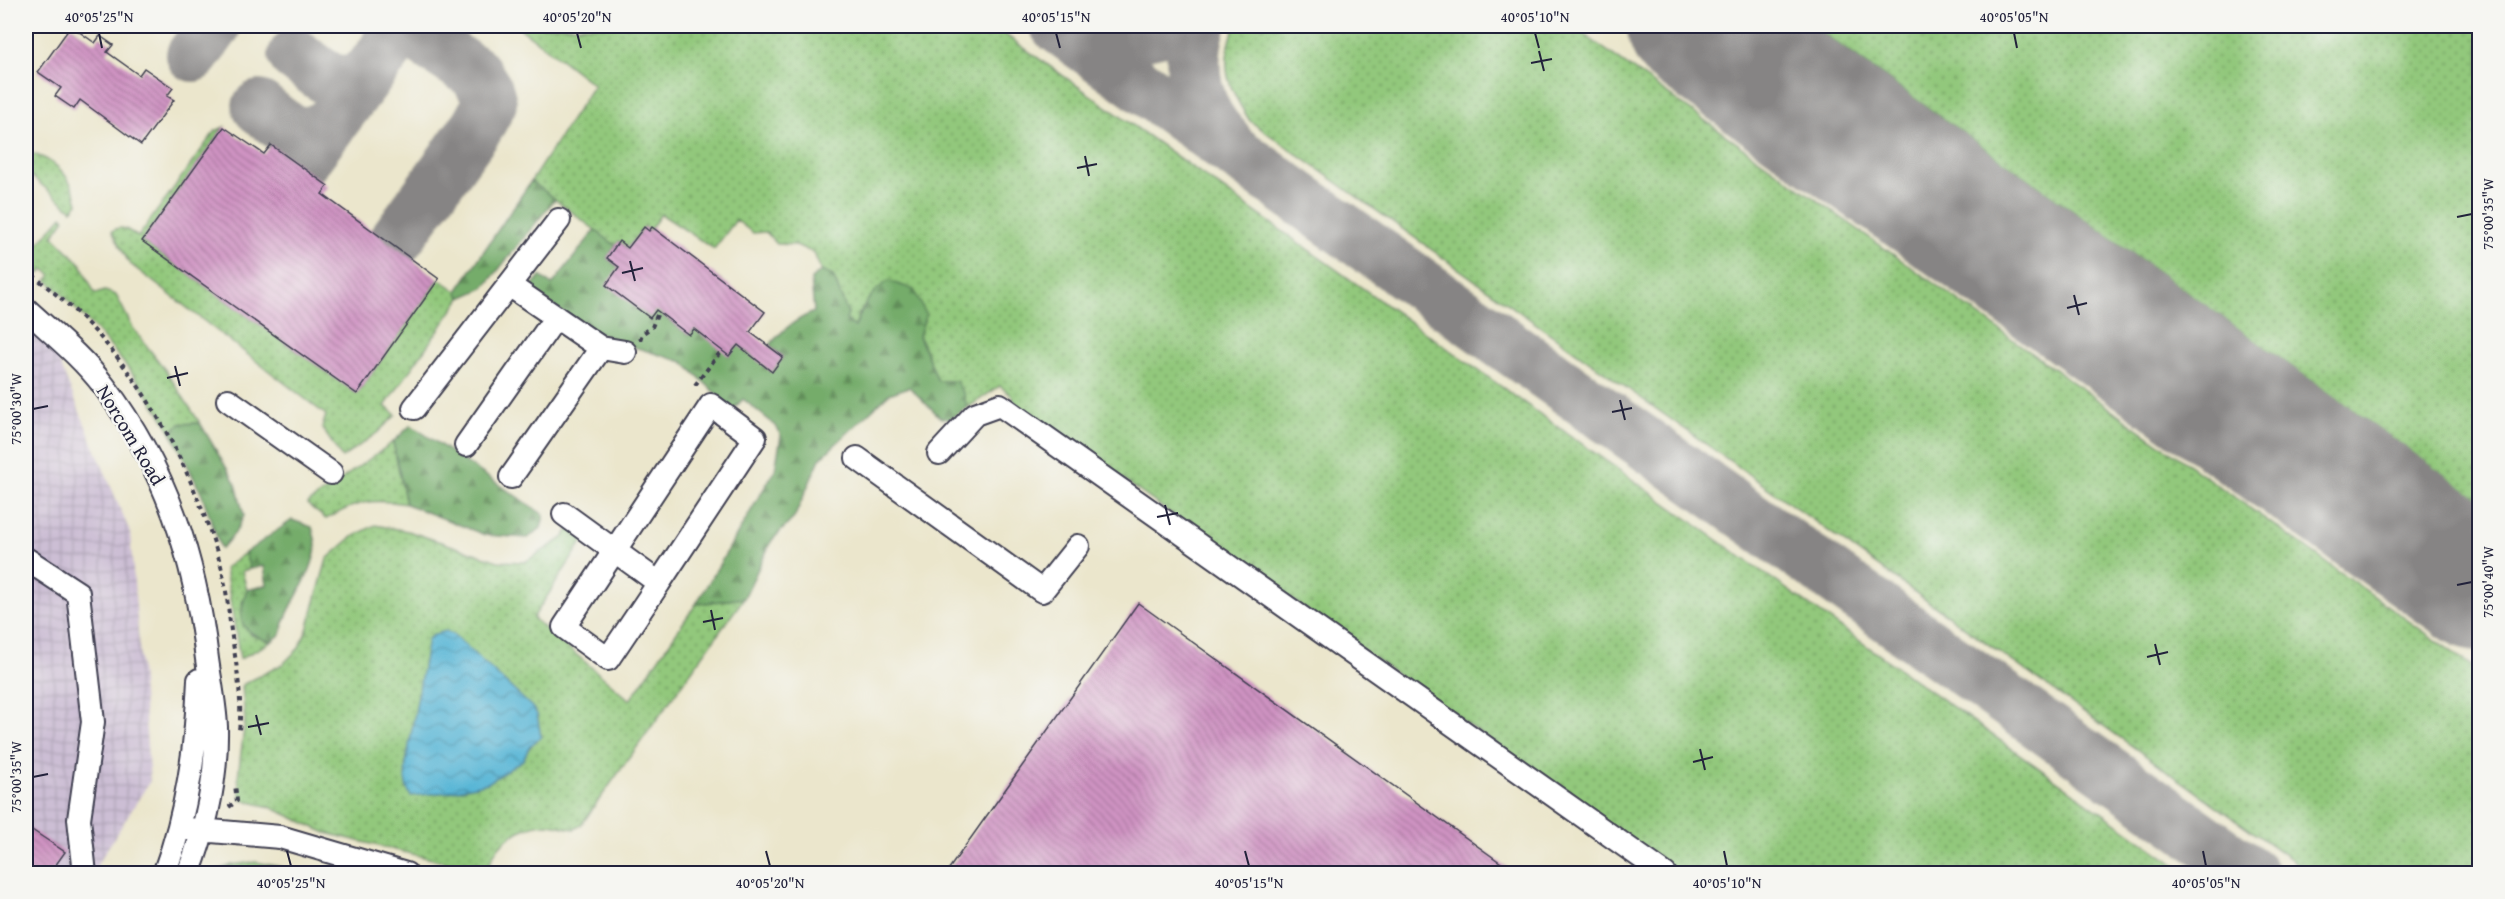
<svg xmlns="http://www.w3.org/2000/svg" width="2505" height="899" viewBox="0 0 2505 899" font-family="'Gentium Book Plus',serif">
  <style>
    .industrial { fill: url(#industrial-grid) }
    .grass { fill: url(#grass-dots); stroke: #5a755b; stroke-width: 1.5 }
    .forest { fill: url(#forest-firs); stroke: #4c6753; stroke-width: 1.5 }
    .water { fill: url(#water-waves); stroke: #3d6c88; stroke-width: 1.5 }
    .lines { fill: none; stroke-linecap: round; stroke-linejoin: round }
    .taxiway { stroke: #868484; stroke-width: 54 }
    .runway { stroke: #868484; stroke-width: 136 }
    .building { fill: url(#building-back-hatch) }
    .minor-casing { stroke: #403f51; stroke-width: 26 }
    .path { stroke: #403f51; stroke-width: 4; stroke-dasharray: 4.5 4.5; stroke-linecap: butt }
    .minor { stroke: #fff; stroke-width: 22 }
    .ticks { fill: none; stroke: #22223b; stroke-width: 2 }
    .labels { text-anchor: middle; stroke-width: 5; stroke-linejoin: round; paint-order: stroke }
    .street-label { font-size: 20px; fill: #22223b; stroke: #f6f6f2 }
    .neatline { fill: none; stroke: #22223b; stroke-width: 2 }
    .ticks-label { font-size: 15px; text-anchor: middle; fill: #22223b }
  </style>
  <defs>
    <pattern id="industrial-grid" width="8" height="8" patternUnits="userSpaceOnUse" patternTransform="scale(1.5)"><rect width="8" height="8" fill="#ccbed4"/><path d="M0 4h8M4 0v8" fill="none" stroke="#afa3b7"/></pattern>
    <pattern id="grass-dots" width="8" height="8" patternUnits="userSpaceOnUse" patternTransform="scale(1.5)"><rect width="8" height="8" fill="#92c87b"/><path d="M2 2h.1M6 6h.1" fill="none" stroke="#77a266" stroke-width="1.8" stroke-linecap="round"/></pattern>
    <pattern id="forest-firs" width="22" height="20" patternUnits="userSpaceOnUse" patternTransform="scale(1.5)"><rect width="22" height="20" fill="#75ac6b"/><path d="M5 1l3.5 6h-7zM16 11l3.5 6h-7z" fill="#608c59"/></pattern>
    <pattern id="water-waves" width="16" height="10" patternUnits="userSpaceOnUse" patternTransform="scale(1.5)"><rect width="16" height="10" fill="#58b6d6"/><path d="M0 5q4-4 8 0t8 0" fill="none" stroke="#4894af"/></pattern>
    <pattern id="building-back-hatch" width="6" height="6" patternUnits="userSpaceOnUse" patternTransform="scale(1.5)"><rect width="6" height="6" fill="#cf93c2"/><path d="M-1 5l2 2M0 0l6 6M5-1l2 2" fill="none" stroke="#a8789f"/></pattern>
  </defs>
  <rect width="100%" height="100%" fill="#f6f6f2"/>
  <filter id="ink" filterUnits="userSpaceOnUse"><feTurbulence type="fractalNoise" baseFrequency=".0167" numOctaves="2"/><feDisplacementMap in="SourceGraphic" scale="12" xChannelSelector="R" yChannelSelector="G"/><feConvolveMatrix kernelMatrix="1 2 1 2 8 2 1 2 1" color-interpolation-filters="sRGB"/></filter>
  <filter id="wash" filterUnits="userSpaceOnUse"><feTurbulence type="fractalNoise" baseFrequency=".008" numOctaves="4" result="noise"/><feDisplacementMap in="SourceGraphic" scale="24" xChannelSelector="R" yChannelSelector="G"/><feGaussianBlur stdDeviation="1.35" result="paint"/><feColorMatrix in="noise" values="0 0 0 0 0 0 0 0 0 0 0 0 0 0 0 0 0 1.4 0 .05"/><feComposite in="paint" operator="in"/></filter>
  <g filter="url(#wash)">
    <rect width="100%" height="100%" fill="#ebe6cc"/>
    <path class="industrial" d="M 26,314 L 45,328 L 130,532 L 150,781 L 92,873 L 26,873 Z"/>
    <path class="grass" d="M 517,26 L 993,26 L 2187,873 L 1677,873 L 1015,403 L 1012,396 L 1000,386 L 967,408 L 956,381 L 938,381 L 919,335 L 926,314 L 859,313 L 855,327 L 845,320 L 848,314 L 833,276 L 821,271 L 814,253 L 796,245 L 777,244 L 766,232 L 753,233 L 736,220 L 714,249 L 661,214 L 649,231 L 644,227 L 628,248 L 619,241 L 616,246 L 531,181 L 594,85 Z
      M 1235,26 L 1572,26 L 2479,671 L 2479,873 L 2311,873 L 1250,121 C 1227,86 1219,67 1235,26 Z
      M 1813,26 L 2479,26 L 2479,500 Z
      M 224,127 L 142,241 L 357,394 L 439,279 L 457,291 L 461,298 L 385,406 L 396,415 L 377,433 L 342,458 L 322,428 L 326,415 L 129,263 L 112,231 C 122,224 129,231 138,237 L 215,131 Z
      M 26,152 C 54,158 71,174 78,203 L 72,210 L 26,172 Z
      M 62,216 L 65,219 L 53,236 L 81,264 L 95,294 L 105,291 L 116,295 L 133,328 L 166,371 L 200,423 L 180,424 L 171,432 C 138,374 95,326 47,280 L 51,275 L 44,269 L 39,274 L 26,264 L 26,234 L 38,244 Z
      M 393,442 L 406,504 C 369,498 358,502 326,519 L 307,504 Z
      M 580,514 L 594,524 L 533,618 L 630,700 L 696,604 L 744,598 L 581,825 L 575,829 C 566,828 556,824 547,824 C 520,825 493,843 488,871 L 481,871 L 326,833 L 270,807 L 241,800 L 238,777 L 245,720 L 242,685 L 283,664 L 298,649 L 307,630 L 327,559 L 352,537 L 375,525 L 408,531 L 498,561 L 525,562 L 563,538 Z
      M 245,553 L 250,569 L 242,571 L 247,590 L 242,603 L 251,635 L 271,642 L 240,659 L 225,568 Z
      M 256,862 L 310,873 L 210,873 L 232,865 Z"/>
    <path class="forest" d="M 531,181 L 555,199 L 484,288 L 461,298 L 457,291 Z
      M 595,230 L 616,246 L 607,258 L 662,302 L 662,315 L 689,335 L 700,322 L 729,356 L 738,345 L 772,371 L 783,357 L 770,345 C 782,330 796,319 814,312 L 811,279 L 821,271 L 833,276 L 848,314 L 846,320 L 855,327 C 862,307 870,293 888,281 L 913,289 L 926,314 L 919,336 L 938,381 L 956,381 L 964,394 L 967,408 L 950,419 L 941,418 L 909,387 L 889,394 L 820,459 L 794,518 L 772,540 L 744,598 L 696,604 L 775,470 L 781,436 L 776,426 L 743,399 L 733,410 L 683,362 L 634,347 L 581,326 L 530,288 L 540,276 L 552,285 Z
      M 200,423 L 236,484 L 244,516 L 235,533 L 221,549 L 202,495 L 171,432 L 180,424 Z
      M 411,425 L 544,515 L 541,528 L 528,538 L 485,535 L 406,504 L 393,442 Z
      M 292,520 L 312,527 C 313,532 316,540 316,545 C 314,577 287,603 281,634 L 271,642 C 239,631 236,622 247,590 L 267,585 L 264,566 L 250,569 L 245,553 Z"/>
    <path class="water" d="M 446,631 L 454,635 L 532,707 L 537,714 L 541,737 L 530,746 L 523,760 L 488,783 L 449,792 L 411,796 C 404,786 405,775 406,763 L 428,639 L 435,634 Z"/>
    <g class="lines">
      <path class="taxiway" d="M 1057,26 L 2252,874
        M 1064,26 C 1099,35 1135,40 1171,26
        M 1199,26 C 1187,66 1194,110 1225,140
        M 193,55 L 214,26
        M 295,55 C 323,75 335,93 369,73
        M 259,107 C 285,127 297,144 330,124
        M 300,164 L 386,50 L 396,26
        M 393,244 L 477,127 L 490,103 L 487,92 L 475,73 L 416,35 L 408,26"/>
      <path class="runway" d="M 1695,26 L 2480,583"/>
    </g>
    <g id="blocks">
      <path class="building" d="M 71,26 L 95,43 L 100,36 L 113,45 L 107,52 L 139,75 L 144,68 L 173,88 L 167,96 L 174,100 L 141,145 L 80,100 L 74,109 L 55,96 L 61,88 L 38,72 Z
        M 224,127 L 264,154 L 271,145 L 328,186 L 322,194 L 439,279 L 357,394 L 142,241 Z
        M 644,227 L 649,231 L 652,227 L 765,312 L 750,332 L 783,357 L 772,372 L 738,345 L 729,356 L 694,329 L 689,335 L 656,310 L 650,318 L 606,285 L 619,267 L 607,258 L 619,241 L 628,248 Z
        M 1138,603 L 1515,873 L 946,873 Z
        M 26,826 L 65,852 L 50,873 L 26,873 Z"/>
    </g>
  </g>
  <g filter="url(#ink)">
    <use href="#blocks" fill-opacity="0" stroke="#403f51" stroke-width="1.5"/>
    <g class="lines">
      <defs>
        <path id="minor" d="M 509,285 L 601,348 L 625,352
          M 26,309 C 52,333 82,357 104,386 C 166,468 195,558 207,659 C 210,681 215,704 216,727 C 217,777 206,828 188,874
          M 228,400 L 331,473
          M 414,408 L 559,220
          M 466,445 L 556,317
          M 939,453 L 975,414 L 1000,405 L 1665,874
          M 857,458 L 1042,591 L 1078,546
          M 511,477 L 601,348
          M 564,514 L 659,583 L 755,438 L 711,405 L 564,627 L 608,659 L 659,583
          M 26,559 L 78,593 L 93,722 L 79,819 L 85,874
          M 188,829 L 280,837 L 406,874
          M 164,874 C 188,810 196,747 199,680"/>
      </defs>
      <use href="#minor" class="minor-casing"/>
      <path class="path" d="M 26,269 C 42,283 59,296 74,310 C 144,376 192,469 219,559 C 226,582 228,607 231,631 C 236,662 243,699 239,730
        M 640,340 L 642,334 L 652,327 L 657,315
        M 695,385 L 722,350
        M 229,807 L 237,801 L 235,785"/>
      <use href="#minor" class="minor"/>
    </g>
  </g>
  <path class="ticks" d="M 99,33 L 102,48M 577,33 L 581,48M 1056,33 L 1060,48M 1535,33 L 1539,48M 2014,33 L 2017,48M 1539,51 L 1544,71M 1531,63 L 1552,59M 1085,156 L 1089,176M 1077,168 L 1097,164M 2457,217 L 2472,214M 630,261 L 635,281M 622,273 L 643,268M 2074,295 L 2079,315M 2067,308 L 2087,303M 175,366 L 180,386M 167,378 L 188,373M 1620,400 L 1625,420M 33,409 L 48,406M 1612,412 L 1632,408M 1165,505 L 1170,525M 1157,517 L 1178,513M 2457,585 L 2472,582M 711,610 L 715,630M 703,622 L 723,618M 2155,644 L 2160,665M 2147,657 L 2168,652M 256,715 L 261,735M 248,727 L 269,723M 1700,749 L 1705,770M 1693,762 L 1713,757M 33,777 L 48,774M 287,851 L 291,866M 766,851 L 770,866M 1245,851 L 1249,866M 1724,851 L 1727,866M 2203,851 L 2206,866"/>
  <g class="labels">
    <g class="street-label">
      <text transform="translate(131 435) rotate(59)" y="7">Norcom Road</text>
    </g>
  </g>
  <rect width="2505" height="899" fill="none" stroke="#f6f6f2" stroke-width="66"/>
  <rect x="33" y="33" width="2439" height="833" class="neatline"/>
  <g class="ticks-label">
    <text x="99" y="22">40°05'25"N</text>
    <text x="577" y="22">40°05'20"N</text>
    <text x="1056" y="22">40°05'15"N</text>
    <text x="1535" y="22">40°05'10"N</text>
    <text x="2014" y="22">40°05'05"N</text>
    <text transform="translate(2488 214) rotate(-90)" y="5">75°00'35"W</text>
    <text transform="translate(16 409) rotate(-90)" y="5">75°00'30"W</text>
    <text transform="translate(2488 582) rotate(-90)" y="5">75°00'40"W</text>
    <text transform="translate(16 777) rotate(-90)" y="5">75°00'35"W</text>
    <text x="291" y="888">40°05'25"N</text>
    <text x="770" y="888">40°05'20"N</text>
    <text x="1249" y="888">40°05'15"N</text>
    <text x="1727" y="888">40°05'10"N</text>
    <text x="2206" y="888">40°05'05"N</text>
  </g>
</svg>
